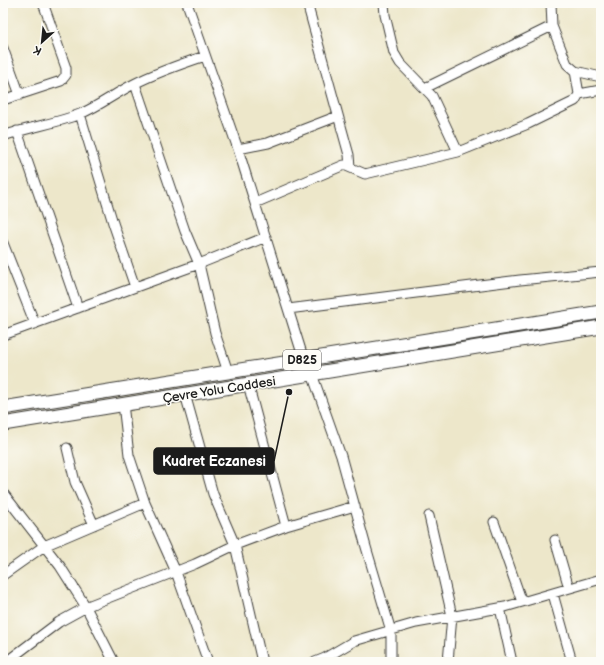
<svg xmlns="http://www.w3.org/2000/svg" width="604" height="665" viewBox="0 0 604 665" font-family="'Balsamiq Sans',sans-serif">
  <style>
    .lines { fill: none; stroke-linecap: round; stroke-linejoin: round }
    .minor-casing { stroke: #3b3a36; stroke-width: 11 }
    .highway-casing { stroke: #3b3a36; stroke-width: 15 }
    .minor { stroke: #fff; stroke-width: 9 }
    .highway { stroke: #fff; stroke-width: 13 }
    .labels { text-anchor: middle; stroke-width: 3; stroke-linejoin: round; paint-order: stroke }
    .shield { fill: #fdfcf7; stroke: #605f5e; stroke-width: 1 }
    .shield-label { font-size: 12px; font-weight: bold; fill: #1c1c1c }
    .street-label { font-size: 13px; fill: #1c1c1c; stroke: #fdfcf7 }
    .leader { fill: none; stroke: #1c1c1c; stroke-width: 1.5 }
    .callout-dot { fill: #1c1c1c; stroke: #fdfcf7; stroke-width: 1.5 }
    .callout { fill: #1c1c1c; stroke: #1c1c1c; stroke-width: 1.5 }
    .callout-label { font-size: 14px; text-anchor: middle; font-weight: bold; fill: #fff }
  </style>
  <rect width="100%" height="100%" fill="#fdfcf7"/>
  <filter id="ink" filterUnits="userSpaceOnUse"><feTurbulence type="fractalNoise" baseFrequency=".025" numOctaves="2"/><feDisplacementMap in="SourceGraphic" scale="8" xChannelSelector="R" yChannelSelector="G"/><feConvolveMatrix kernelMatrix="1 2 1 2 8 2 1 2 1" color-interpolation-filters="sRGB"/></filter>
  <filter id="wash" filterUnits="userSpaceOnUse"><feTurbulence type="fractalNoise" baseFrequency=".012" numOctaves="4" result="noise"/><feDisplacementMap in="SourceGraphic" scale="16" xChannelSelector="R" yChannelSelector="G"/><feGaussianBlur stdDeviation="0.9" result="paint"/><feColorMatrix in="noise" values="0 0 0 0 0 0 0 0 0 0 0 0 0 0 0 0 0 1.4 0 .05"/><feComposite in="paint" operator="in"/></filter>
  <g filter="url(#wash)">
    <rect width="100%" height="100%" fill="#ede7ca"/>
  </g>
  <g filter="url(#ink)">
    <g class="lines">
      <defs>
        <path id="minor" d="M 187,3 L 238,149 L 304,360
          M 307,3 L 349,155 L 350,167
          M 551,3 L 552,26 L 567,64 L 575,71 L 601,77
          M 3,48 L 20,95
          M 135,84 L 185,231 L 199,264 L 215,333 L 228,372
          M 425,88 L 552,26
          M 579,94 L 601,90
          M 3,100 L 61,81 L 66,75 L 66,68 L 43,3
          M 80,114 L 113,223 L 135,287
          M 17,131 L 78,308
          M 3,136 C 28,127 55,124 80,114 C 99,106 116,93 134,84 C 157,72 181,64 205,56
          M 238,149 L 268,143 L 338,116
          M 458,152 L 528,124 L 575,101 L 579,94 L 575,71
          M 255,203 L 344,165 L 365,174 L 458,152 L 432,96 L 400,63 L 394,53 L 385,15 L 384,3
          M 3,243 L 35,324
          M 288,309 L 520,280 L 601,272
          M 3,335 L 199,264 L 266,237
          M 312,374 L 341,456 L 366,547 L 391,631 L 391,662
          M 248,384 L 286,526
          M 185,394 L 213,494 L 235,545 L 262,662
          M 123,404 L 129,455 L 145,503 L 176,572 L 208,662
          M 67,448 L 75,482 L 94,525
          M 3,493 L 60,566 L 86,607 L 114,662
          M 429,516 L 452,616 L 448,662
          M 494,522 L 522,602
          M 555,540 L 569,588
          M 3,575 L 44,546 L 145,503
          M 553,594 L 572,662
          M 500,608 L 512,662
          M 6,662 L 59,622 L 90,605 L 195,564 L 235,545 L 286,526 L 355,506
          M 315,662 L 325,658 L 354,641 L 416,623 L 505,607 L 601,579"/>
        <path id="highway" d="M 3,408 L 601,312
          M 3,424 L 601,327"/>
      </defs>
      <use href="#minor" class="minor-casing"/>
      <use href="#highway" class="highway-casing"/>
      <use href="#minor" class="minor"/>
      <use href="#highway" class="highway"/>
    </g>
  </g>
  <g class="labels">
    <rect class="shield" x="283" y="350" width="38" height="20" rx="3"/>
    <g class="shield-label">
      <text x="302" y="364">D825</text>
    </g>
    <g class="street-label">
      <text transform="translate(219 389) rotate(-9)" y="5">Çevre Yolu Caddesi</text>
    </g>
  </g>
  <path class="leader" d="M289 392L274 461"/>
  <circle class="callout-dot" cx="289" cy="392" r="4"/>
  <rect class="callout" x="154" y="448" width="120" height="26" rx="4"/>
  <g class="callout-label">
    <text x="214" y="466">Kudret Eczanesi</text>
  </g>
  <rect width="604" height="665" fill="none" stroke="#fdfcf7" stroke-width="16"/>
  <g transform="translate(42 42) rotate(207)" stroke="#fdfcf7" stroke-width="3" paint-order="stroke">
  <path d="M0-3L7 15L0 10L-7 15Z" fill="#1c1c1c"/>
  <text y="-6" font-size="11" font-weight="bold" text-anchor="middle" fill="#1c1c1c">K</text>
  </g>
</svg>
